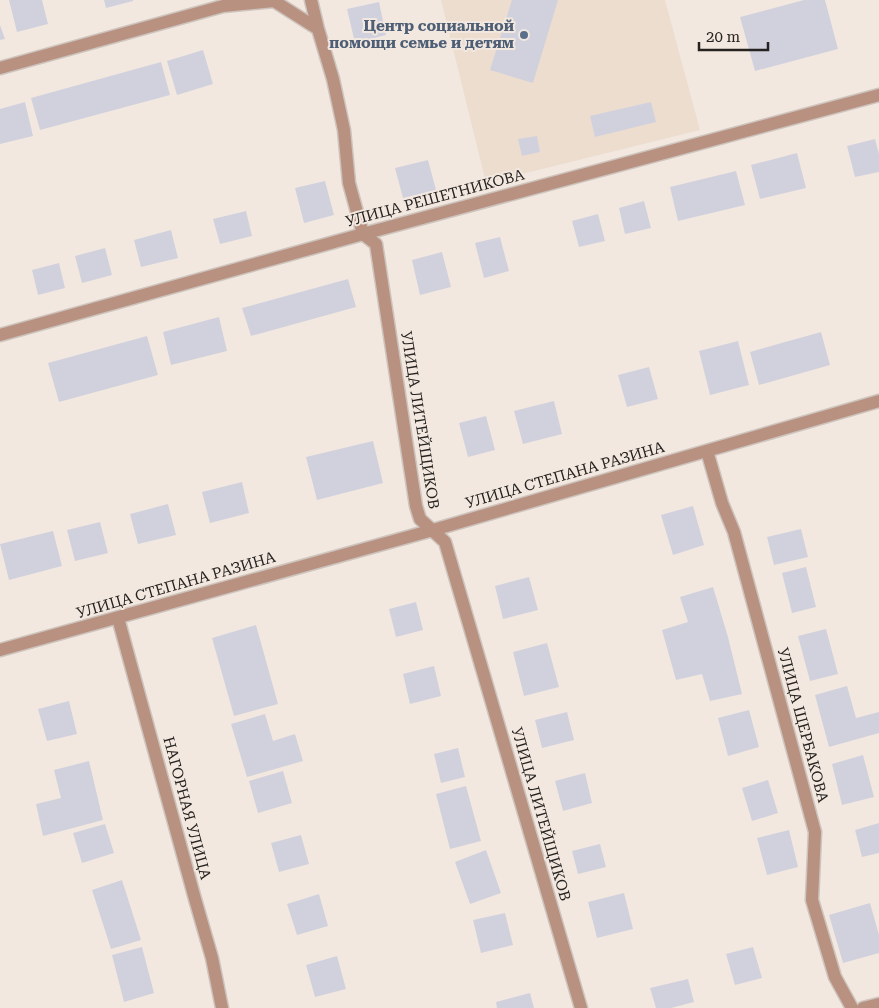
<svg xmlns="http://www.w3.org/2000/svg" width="879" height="1008" viewBox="0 0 879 1008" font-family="'Roboto Serif',serif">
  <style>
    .built { fill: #ecddcf }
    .building { fill: #d1d1dd }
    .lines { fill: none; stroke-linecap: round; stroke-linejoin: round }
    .minor-casing { stroke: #cdc4bd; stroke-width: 15 }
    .minor { stroke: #b99180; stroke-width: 12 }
    .service-dot { fill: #5c6f8a; stroke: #f2e8e0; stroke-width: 2 }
    .labels { text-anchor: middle; stroke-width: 4; stroke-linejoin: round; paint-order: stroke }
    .service-label { font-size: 15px; font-weight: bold; fill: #4e5e75; stroke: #f2e8e0; text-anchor: end }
    .street-label { font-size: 15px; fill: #26221f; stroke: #f2e8e0 }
  </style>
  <rect width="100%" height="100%" fill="#f2e8e0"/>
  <path class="built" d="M 441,0 L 665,0 L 700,130 L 486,183 Z"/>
  <path class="building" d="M 9,0 L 42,0 L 48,24 L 17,32 Z
    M 104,0 L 133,0 L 133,1 L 106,8 Z
    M 512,0 L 558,0 L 533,83 L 490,70 Z
    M 804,0 L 825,0 L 838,49 L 755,71 L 740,17 Z
    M 379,2 L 386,35 L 355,43 L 347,9 Z
    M 0,25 L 5,39 L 0,40 Z
    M 203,50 L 213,84 L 177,95 L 167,61 Z
    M 161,62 L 170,95 L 40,130 L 31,98 Z
    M 25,102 L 33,136 L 0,144 L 0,109 Z
    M 651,102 L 656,122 L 595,137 L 590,116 Z
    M 537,136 L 540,152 L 522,156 L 518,139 Z
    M 875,139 L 879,154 L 879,172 L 855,177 L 847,146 Z
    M 797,153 L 806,188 L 760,199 L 751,165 Z
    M 428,160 L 436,190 L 403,198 L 395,168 Z
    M 736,171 L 745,205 L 678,221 L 670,187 Z
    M 325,181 L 334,215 L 304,223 L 295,188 Z
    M 644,201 L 651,228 L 625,234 L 619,208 Z
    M 246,211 L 252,236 L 220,244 L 213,219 Z
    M 598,214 L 605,241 L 579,247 L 572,221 Z
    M 171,230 L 178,258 L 141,267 L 134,240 Z
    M 500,237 L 509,271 L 484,278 L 475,243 Z
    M 105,248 L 112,275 L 82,283 L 75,256 Z
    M 442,252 L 451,287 L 420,295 L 412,260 Z
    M 59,263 L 65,288 L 38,295 L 32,270 Z
    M 348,279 L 356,307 L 251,336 L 242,308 Z
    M 219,317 L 227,351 L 171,365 L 163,332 Z
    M 821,332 L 830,365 L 759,385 L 750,352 Z
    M 147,336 L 158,375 L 59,402 L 48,363 Z
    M 738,341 L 749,385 L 710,395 L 699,351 Z
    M 649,367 L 658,399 L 627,407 L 618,375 Z
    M 554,401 L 562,434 L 523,444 L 514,411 Z
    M 486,416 L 495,450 L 468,457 L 459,423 Z
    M 373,441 L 383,483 L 317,500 L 306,457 Z
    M 242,482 L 249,513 L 210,523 L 202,492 Z
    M 168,504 L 176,535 L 138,544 L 130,514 Z
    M 693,506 L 704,545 L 673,555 L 661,515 Z
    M 100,522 L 108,553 L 75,561 L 67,530 Z
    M 801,529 L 808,557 L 774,565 L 767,537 Z
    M 53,531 L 62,566 L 9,580 L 0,544 Z
    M 806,567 L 816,607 L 792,613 L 782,573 Z
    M 529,577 L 538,610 L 503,619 L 495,586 Z
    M 713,587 L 728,637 L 742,694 L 710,701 L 702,674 L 676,680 L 662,630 L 688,622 L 680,597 Z
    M 416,602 L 423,630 L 396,637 L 389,609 Z
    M 256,625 L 278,704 L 234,716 L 212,638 Z
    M 826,629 L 838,674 L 810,681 L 798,636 Z
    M 547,643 L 559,687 L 524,696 L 513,652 Z
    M 434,666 L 441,696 L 410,704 L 403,674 Z
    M 847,686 L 856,718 L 879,712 L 879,733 L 829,747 L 815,695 Z
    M 69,701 L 77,734 L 47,741 L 38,709 Z
    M 749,710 L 759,747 L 728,756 L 718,718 Z
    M 567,712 L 574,740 L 542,748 L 535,720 Z
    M 265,714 L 273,741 L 295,734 L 303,761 L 247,777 L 231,724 Z
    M 458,748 L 465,777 L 441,783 L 434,754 Z
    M 863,755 L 874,797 L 842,805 L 832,764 Z
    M 89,761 L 103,820 L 43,836 L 36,804 L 61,798 L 54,770 Z
    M 283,771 L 292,803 L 258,813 L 249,781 Z
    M 585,773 L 592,803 L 563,811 L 555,781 Z
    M 768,780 L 778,813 L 752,821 L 742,788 Z
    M 466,786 L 481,841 L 450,849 L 436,794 Z
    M 879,823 L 879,853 L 862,857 L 855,830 Z
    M 105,824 L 114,853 L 82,863 L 73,833 Z
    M 789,830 L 798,867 L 767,875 L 757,838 Z
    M 301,835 L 309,864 L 279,872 L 271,843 Z
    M 600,844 L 606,867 L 578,874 L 572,851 Z
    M 486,850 L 501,893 L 470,904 L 455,862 Z
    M 122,880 L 141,940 L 111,949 L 92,890 Z
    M 624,893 L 633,929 L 597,938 L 588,902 Z
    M 319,894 L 328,926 L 297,935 L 287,904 Z
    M 870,903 L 879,935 L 879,953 L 843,963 L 829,915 Z
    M 505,913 L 513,945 L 481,953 L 473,920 Z
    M 142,947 L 154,993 L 124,1002 L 112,955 Z
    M 753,947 L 762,978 L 735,985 L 726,954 Z
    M 337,956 L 346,989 L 315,997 L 306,965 Z
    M 688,979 L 694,1002 L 671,1008 L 656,1008 L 650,988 Z
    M 530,993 L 534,1008 L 497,1008 L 496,1002 Z"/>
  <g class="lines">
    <defs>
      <path id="minor" d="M 311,0 L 318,29 L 333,79 L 344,130 L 349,183 L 363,234 L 376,244 L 416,506 L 420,519 L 445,542 L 581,1008
        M 0,68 L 223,6 L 274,1 L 318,29
        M 0,335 L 363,234 L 879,95
        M 707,451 L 722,503 L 734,532 L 815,832 L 812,900 L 835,977 L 852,1008
        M 118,618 L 195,899 L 212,958 L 222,1008
        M 0,650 L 433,530 L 879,401
        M 863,1008 L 879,1004"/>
    </defs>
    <use href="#minor" class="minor-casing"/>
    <use href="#minor" class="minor"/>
  </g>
  <circle class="service-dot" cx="524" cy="35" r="5"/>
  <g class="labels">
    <g class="service-label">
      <text x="514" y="31">Центр социальной<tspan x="514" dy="17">помощи семье и детям</tspan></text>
    </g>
    <g class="street-label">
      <text transform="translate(435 198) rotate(-15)" y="5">УЛИЦА РЕШЕТНИКОВА</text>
      <text transform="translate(420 420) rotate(81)" y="5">УЛИЦА ЛИТЕЙЩИКОВ</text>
      <text transform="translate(565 475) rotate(-16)" y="5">УЛИЦА СТЕПАНА РАЗИНА</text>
      <text transform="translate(176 585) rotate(-16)" y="5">УЛИЦА СТЕПАНА РАЗИНА</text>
      <text transform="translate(803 725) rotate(75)" y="5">УЛИЦА ЩЕРБАКОВА</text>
      <text transform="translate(187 808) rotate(75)" y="5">НАГОРНАЯ УЛИЦА</text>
      <text transform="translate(541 814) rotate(74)" y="5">УЛИЦА ЛИТЕЙЩИКОВ</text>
    </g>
  </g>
  <path d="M699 42v8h69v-8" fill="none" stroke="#26221f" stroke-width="2.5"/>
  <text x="706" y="42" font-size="15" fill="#26221f" stroke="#f2e8e0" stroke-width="4" paint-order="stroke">20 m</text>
</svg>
